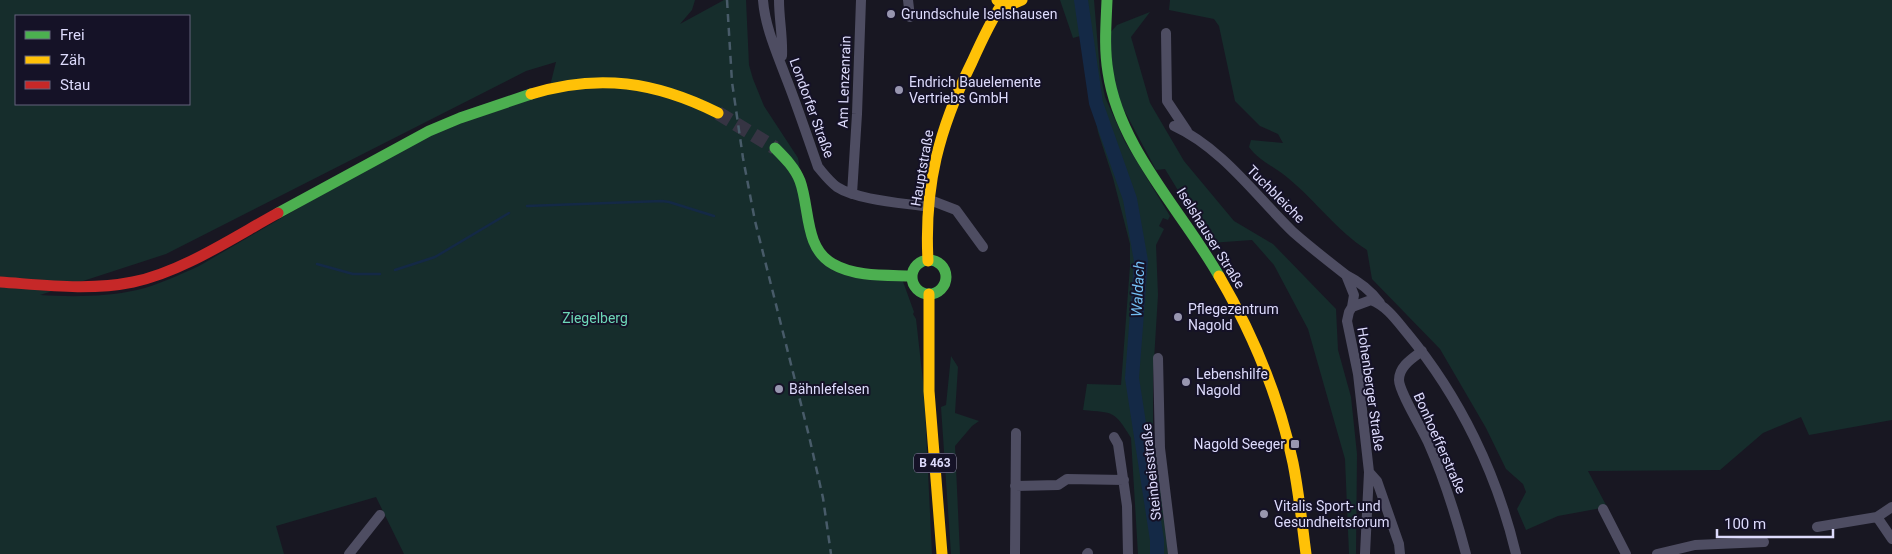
<svg xmlns="http://www.w3.org/2000/svg" width="1892" height="554" viewBox="0 0 1892 554" font-family="Roboto,sans-serif">
  <style>
    .green { fill: #162d2c; fill-rule: evenodd }
    .lines { fill: none; stroke-linecap: round; stroke-linejoin: round }
    .stream { stroke: #142946; stroke-width: 2.5 }
    .river { stroke: #142946; stroke-width: 14 }
    .secondary-tunnel { stroke: #363443; stroke-width: 14; stroke-dasharray: 14 7; stroke-linecap: butt }
    .street { stroke: #4e4d62; stroke-width: 10 }
    .fast { stroke: #4caf50; stroke-width: 11 }
    .slow { stroke: #ffc107; stroke-width: 11 }
    .jam { stroke: #c62828; stroke-width: 11 }
    .rail { stroke: #485b69; stroke-width: 2.5; stroke-dasharray: 8 6; stroke-linecap: butt }
    .poi-dot { fill: #9896b0; stroke: #151227; stroke-width: 2 }
    .labels { text-anchor: middle; stroke-width: 4; stroke-linejoin: round; paint-order: stroke }
    .shield { fill: #151227; stroke: #a19fbc; stroke-width: 1 }
    .shield-label { font-size: 12px; font-weight: bold; fill: #dddbfc }
    .poi-label { font-size: 14px; fill: #dddbfc; stroke: #151227; text-anchor: start }
    .street-label { font-size: 14px; fill: #dddbfc; stroke: #151227 }
    .park-label { font-size: 14px; fill: #6dd6b7; stroke: #151227 }
    .water-label { font-size: 15px; font-style: italic; fill: #73bef3; stroke: #151227 }
  </style>
  <rect width="100%" height="100%" fill="#181722"/>
  <path class="green" d="M 0,0 L 695,0 L 692,10 L 680,24 L 724,0 L 746,0 L 749,65 L 753,79 L 764,106 L 798,158 L 812,236 L 832,264 L 901,276 L 914,312 L 913,314 L 916,319 L 924,390 L 932,554 L 404,554 L 376,497 L 276,526 L 284,554 L 0,554 ZM 16,16 L 189,16 L 189,104 L 16,104 ZM 556,62 L 550,86 L 450,125 L 350,178 L 199,266 C 179,275 158,285 137,290 C 106,297 71,297 40,295 L 166,254 L 526,71 Z
    M 1060,0 L 1094,0 L 1100,72 L 1105,97 L 1125,142 L 1170,216 L 1168,220 L 1163,218 L 1159,226 L 1164,229 L 1156,245 L 1158,295 L 1153,376 L 1153,436 L 1164,508 L 1168,554 L 1138,554 L 1131,438 C 1114,410 1114,413 1083,410 L 1087,384 L 1121,385 L 1130,266 L 1130,244 L 1113,178 L 1098,132 L 1080,36 L 1073,38 Z
    M 1170,0 L 1892,0 L 1892,420 L 1809,435 L 1801,417 L 1763,433 L 1720,470 L 1588,471 L 1607,507 L 1558,516 L 1526,530 L 1517,509 L 1526,492 L 1523,484 L 1506,469 L 1486,428 L 1440,349 L 1372,279 L 1367,250 C 1337,231 1316,201 1288,178 C 1275,167 1259,161 1249,147 L 1251,140 L 1283,143 L 1278,134 L 1260,126 L 1235,101 L 1219,26 L 1214,19 L 1169,10 Z
    M 1150,12 L 1131,37 L 1150,103 L 1184,161 L 1234,221 L 1273,244 L 1336,309 L 1338,350 L 1351,397 L 1357,454 L 1356,554 L 1349,554 L 1345,459 L 1308,329 L 1274,265 L 1252,240 L 1210,243 L 1165,169 L 1156,170 L 1115,93 L 1109,34 L 1117,25 Z
    M 951,356 L 958,367 L 955,413 L 979,421 L 972,426 L 955,446 L 960,554 L 951,554 L 941,407 L 946,405 Z"/>
  <g class="lines">
    <path class="stream" d="M 527,206 L 662,201 L 669,202 L 714,216
      M 317,264 L 353,274 L 380,274
      M 395,270 L 435,257 L 509,213"/>
    <path class="river" d="M 1081,0 L 1096,103 L 1130,199 L 1141,261 L 1132,378 L 1157,540 L 1157,554"/>
    <path class="secondary-tunnel" d="M 718,113 L 775,148"/>
    <path class="street" d="M 763,0 C 765,26 776,51 785,75 C 797,105 807,136 818,167 C 824,174 829,181 837,187 C 857,200 904,203 929,207
      M 779,0 C 779,19 783,37 782,56 L 780,57
      M 908,0 L 910,17
      M 1166,33 L 1167,101 L 1187,131
      M 1174,126 C 1222,148 1256,196 1293,232 C 1310,247 1328,261 1346,275 C 1360,282 1371,291 1380,303
      M 852,194 L 857,114 L 861,0
      M 930,200 L 956,210 L 983,247
      M 1346,275 L 1354,295 L 1352,307
      M 1422,351 C 1413,358 1399,366 1399,380 C 1399,391 1422,429 1428,442 C 1444,478 1456,516 1466,554
      M 1158,358 L 1160,448 L 1173,554
      M 1114,437 L 1118,444 L 1127,506 L 1128,554
      M 1369,472 L 1377,481 L 1399,544 L 1400,554
      M 1015,486 L 1058,485 L 1067,479 L 1124,480
      M 1603,509 L 1626,554
      M 1877,517 L 1892,539
      M 1817,527 L 1877,517 L 1892,507
      M 349,554 L 380,515
      M 1015,554 L 1016,433
      M 1087,554 L 1088,553
      M 1365,554 L 1369,472 L 1358,374 L 1347,321 L 1349,312 L 1352,307 L 1371,300 C 1387,306 1397,321 1407,333 C 1460,397 1497,474 1516,554
      M 1657,554 L 1695,545 L 1764,542"/>
    <path class="fast" d="M 1107,0 C 1106,25 1104,48 1108,72 C 1119,148 1182,211 1219,276
      M 775,148 C 785,158 795,168 800,181 C 810,208 804,248 833,264 C 855,277 887,275 912,276
      M 278,213 L 429,131 L 460,118 L 531,94
      M912 277a17 17 0 1 1 34 0a17 17 0 1 1-34 0Z"/>
    <path class="slow" d="M 997,0 L 1010,5 L 1022,0
      M 531,94 C 599,73 656,82 718,113
      M 928,261 C 924,185 939,129 972,62 C 981,42 990,22 1002,4
      M 1219,276 C 1253,334 1279,397 1293,463 C 1299,493 1302,524 1306,554
      M 929,294 L 929,391 L 942,554"/>
    <path class="jam" d="M 0,282 C 44,285 89,291 133,282 C 182,272 234,237 278,213"/>
    <path class="rail" d="M 727,0 L 732,82 L 743,158 L 755,221 L 809,436 L 823,498 L 831,554"/>
  </g>
  <g class="poi-dot">
    <circle cx="891" cy="14" r="5"/>
    <circle cx="899" cy="90" r="5"/>
    <circle cx="1178" cy="317" r="5"/>
    <circle cx="1186" cy="382" r="5"/>
    <circle cx="779" cy="389" r="5"/>
    <rect x="1290" y="439" width="10" height="10" rx="2.5"/>
    <circle cx="1264" cy="514" r="5"/>
  </g>
  <g class="labels">
    <rect class="shield" x="914" y="453.5" width="42" height="19" rx="4"/>
    <g class="shield-label">
      <text x="935" y="467">B 463</text>
    </g>
    <g class="poi-label">
      <text x="901" y="19">Grundschule Iselshausen</text>
      <text x="909" y="87">Endrich Bauelemente<tspan x="909" dy="16">Vertriebs GmbH</tspan></text>
      <text x="1188" y="314">Pflegezentrum<tspan x="1188" dy="16">Nagold</tspan></text>
      <text x="1196" y="379">Lebenshilfe<tspan x="1196" dy="16">Nagold</tspan></text>
      <text x="789" y="394">Bähnlefelsen</text>
      <text x="1285" y="449" text-anchor="end">Nagold Seeger</text>
      <text x="1274" y="511">Vitalis Sport- und<tspan x="1274" dy="16">Gesundheitsforum</tspan></text>
    </g>
    <g class="street-label">
      <text transform="translate(844 82) rotate(-88)" y="5">Am Lenzenrain</text>
      <text transform="translate(812 108) rotate(70)" y="5">Londorfer Straße</text>
      <text transform="translate(922 168) rotate(-80)" y="5">Hauptstraße</text>
      <text transform="translate(1276 194) rotate(45)" y="5">Tuchbleiche</text>
      <text transform="translate(1211 238) rotate(58)" y="5">Iselshauser Straße</text>
      <text transform="translate(1371 389) rotate(82)" y="5">Hohenberger Straße</text>
      <text transform="translate(1440 443) rotate(66)" y="5">Bonhoefferstraße</text>
      <text transform="translate(1151 472) rotate(-96)" y="5">Steinbeisstraße</text>
    </g>
    <g class="park-label">
      <text x="595" y="323">Ziegelberg</text>
    </g>
    <g class="water-label">
      <text transform="translate(1138 289) rotate(-87)" y="5">Waldach</text>
    </g>
  </g>
  <rect x="15" y="15" width="175" height="90" fill="#151227" stroke="#65627c"/>
  <rect x="25" y="31" width="25" height="8" fill="#4caf50" stroke="#65627c"/>
  <text x="60" y="40" font-size="15" fill="#dddbfc">Frei</text>
  <rect x="25" y="56" width="25" height="8" fill="#ffc107" stroke="#65627c"/>
  <text x="60" y="65" font-size="15" fill="#dddbfc">Zäh</text>
  <rect x="25" y="81" width="25" height="8" fill="#c62828" stroke="#65627c"/>
  <text x="60" y="90" font-size="15" fill="#dddbfc">Stau</text>
  <path d="M1717 529v8h116v-8" fill="none" stroke="#dddbfc" stroke-width="2.5"/>
  <text x="1724" y="529" font-size="15" fill="#dddbfc" stroke="#151227" stroke-width="4" paint-order="stroke">100 m</text>
</svg>
